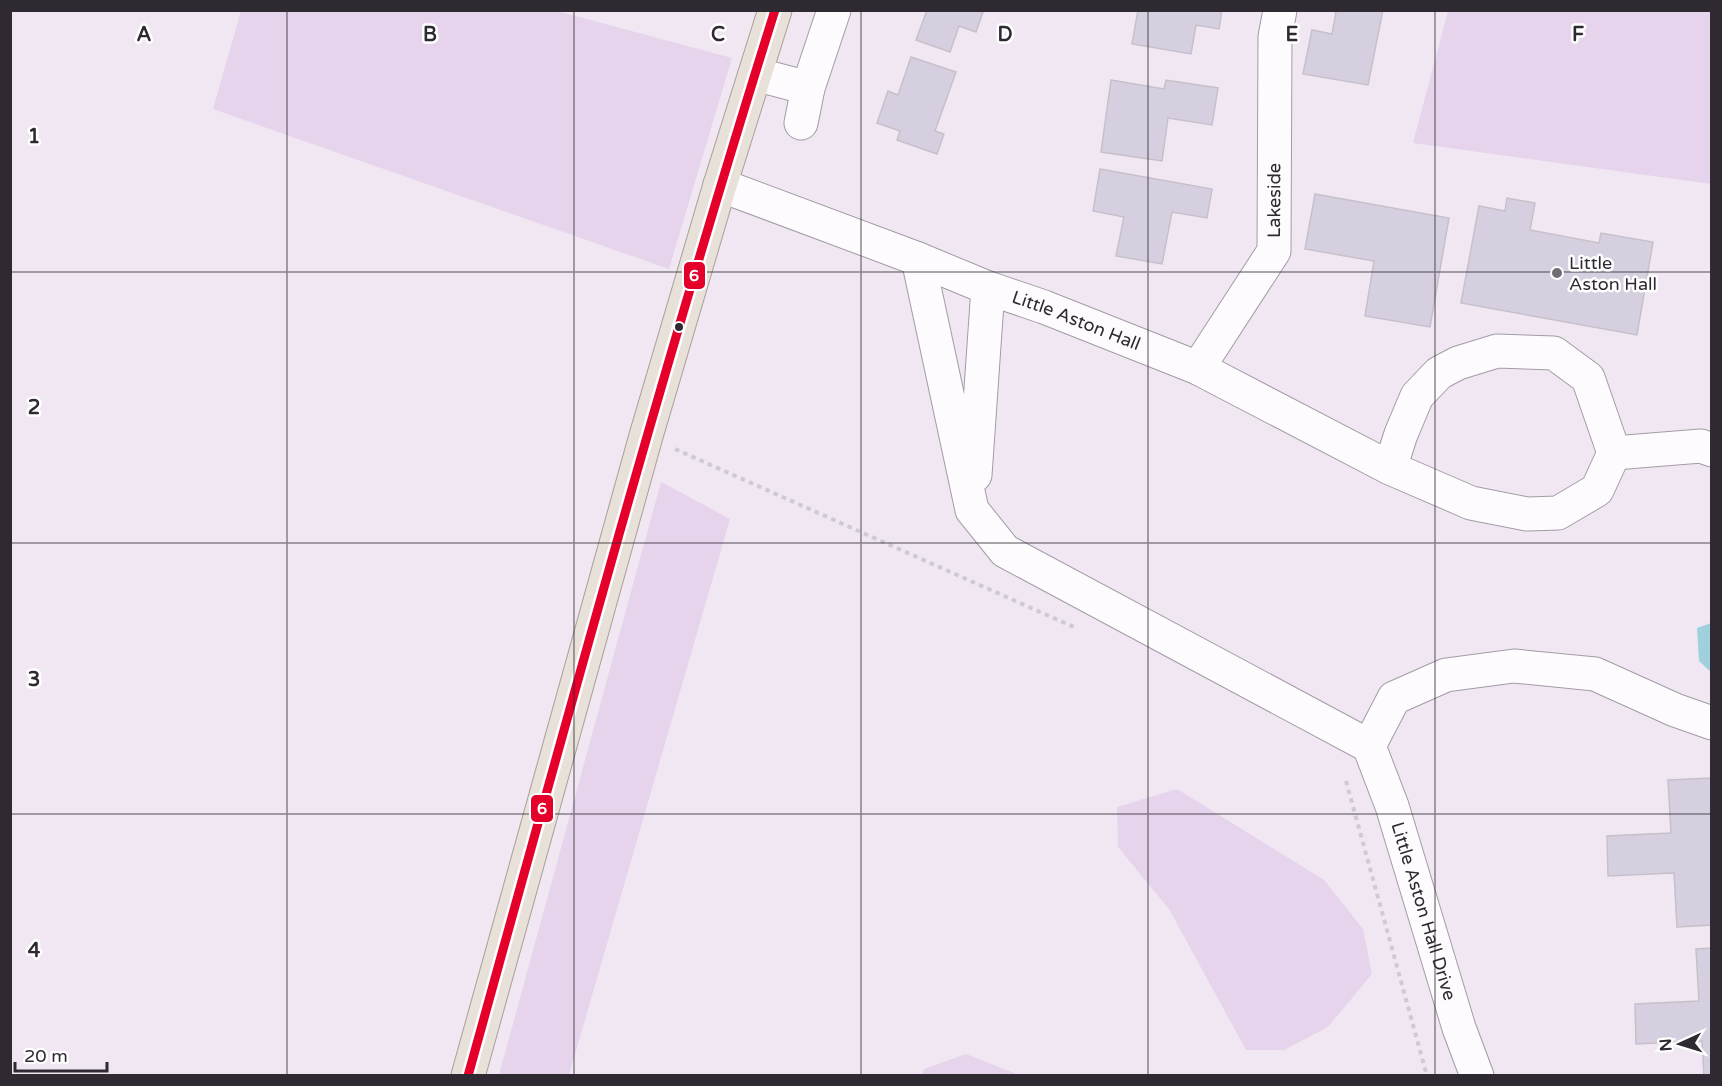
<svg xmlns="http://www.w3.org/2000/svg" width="1722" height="1086" viewBox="0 0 1722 1086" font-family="'Varela Round',sans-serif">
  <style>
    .green { fill: #e6d3ec }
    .water { fill: #a0d0de }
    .building { fill: #d6cfdf; stroke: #c6c0cb; stroke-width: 1.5 }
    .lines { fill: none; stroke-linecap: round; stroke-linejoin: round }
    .minor-casing { stroke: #a29ca5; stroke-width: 35 }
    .major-casing { stroke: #aa9e95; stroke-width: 35 }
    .path { stroke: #cecbd0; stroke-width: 4; stroke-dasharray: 4.5 4.5; stroke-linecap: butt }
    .minor { stroke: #fdfbfd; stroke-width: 33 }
    .major { stroke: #e7e1da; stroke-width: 33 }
    .bus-1-casing { stroke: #fff; stroke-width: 14 }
    .bus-1 { stroke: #e4002b; stroke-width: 9 }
    .grid { fill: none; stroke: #2f2932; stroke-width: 1.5; stroke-opacity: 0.55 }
    .poi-dot { fill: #736c76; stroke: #fff; stroke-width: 2 }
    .bus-dot { fill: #2f2932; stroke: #fff; stroke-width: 2 }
    .labels { text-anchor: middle; stroke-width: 5; stroke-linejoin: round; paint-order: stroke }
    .street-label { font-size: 18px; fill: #2f2932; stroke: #fff }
    .poi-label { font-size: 18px; fill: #2f2932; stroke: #fff; text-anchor: start }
    .grid-label { font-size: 20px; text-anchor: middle; font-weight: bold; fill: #2f2932; stroke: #fff; stroke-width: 5; stroke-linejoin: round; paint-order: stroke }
    .line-badge { stroke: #fff; stroke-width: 2 }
    .badge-label { font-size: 16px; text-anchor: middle; font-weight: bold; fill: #fff }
  </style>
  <rect width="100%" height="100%" fill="#f0e7f3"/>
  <path class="green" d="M 241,11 L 557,11 L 732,58 L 669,269 L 213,109 Z
    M 1448,11 L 1711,11 L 1711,184 L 1413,143 Z
    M 661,482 L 730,519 L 569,1075 L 499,1075 Z
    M 1177,789 L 1324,880 L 1363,929 L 1372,974 L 1328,1027 L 1284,1050 L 1246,1050 L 1169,909 L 1118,847 L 1117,807 Z
    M 966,1054 L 1019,1075 L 922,1075 L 924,1069 Z"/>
  <path class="water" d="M 1711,623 L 1712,623 L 1711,672 L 1699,661 L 1697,628 Z"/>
  <path class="building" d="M 927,10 L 980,10 L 983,12 L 976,32 L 959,26 L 950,52 L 916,40 Z
    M 1138,10 L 1222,10 L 1219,29 L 1196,25 L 1191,54 L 1132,44 Z
    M 1327,10 L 1383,10 L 1368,85 L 1303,74 L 1312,30 L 1332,34 L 1336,12 Z
    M 911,57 L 956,72 L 935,131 L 944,134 L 937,154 L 897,140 L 900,131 L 877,123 L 888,91 L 898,95 Z
    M 1111,80 L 1164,89 L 1166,80 L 1218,88 L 1212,125 L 1168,118 L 1162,161 L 1101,152 Z
    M 1100,169 L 1212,189 L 1207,218 L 1172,212 L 1162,264 L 1116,256 L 1124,217 L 1093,211 Z
    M 1315,194 L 1449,218 L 1430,327 L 1365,316 L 1374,261 L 1305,249 Z
    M 1507,198 L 1535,203 L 1530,230 L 1599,243 L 1601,233 L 1653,242 L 1637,335 L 1461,303 L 1479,206 L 1505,211 Z
    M 1712,778 L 1712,925 L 1677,927 L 1674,873 L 1608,876 L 1607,836 L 1671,833 L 1668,780 Z
    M 1712,948 L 1712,1076 L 1704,1076 L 1702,1041 L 1636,1044 L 1635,1004 L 1699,1001 L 1696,949 Z"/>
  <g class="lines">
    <defs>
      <g id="minor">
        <path d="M 755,74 L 808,88"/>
        <path d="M 801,123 L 808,88 L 834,10"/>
        <path d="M 720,185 L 918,259 L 972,510 L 1005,551 L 1369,746"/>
        <path d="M 918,259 L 988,288 L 975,475"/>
        <path id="s1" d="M 988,288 L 1044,307 L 1198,368 L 1390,468 L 1401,434 L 1417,396 L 1439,373 L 1458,363 L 1497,351 L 1554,353 L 1588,378 L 1614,453 L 1701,446 L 1712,450"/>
        <path id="s2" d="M 1198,368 L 1274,251 L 1275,37 L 1280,10"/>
        <path d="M 1390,468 L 1471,503 L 1527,514 L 1558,513 L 1597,490 L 1614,453"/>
        <path d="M 1369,746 L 1394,698 L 1446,675 L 1514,666 L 1595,674 L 1675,710 L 1712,723"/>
        <path id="s3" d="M 1369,746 L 1392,806 L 1459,1028 L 1477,1076"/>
      </g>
      <path id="major" d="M 468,1076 L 646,436 L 720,185 L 775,10"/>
    </defs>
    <use href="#minor" class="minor-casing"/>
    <use href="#major" class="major-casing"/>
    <path class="path" d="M 675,449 L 1076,628
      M 1346,781 L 1427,1076"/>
    <use href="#minor" class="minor"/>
    <use href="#major" class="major"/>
    <defs>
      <path id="bus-1" d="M 468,1076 C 567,719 664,363 775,10"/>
    </defs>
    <use href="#bus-1" class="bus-1-casing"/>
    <use href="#bus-1" class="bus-1"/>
  </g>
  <path class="grid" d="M 287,10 L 287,1076M 574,10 L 574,1076M 861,10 L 861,1076M 1148,10 L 1148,1076M 1435,10 L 1435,1076M 10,272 L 1712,272M 10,543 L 1712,543M 10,814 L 1712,814"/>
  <circle class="poi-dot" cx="1557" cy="273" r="6"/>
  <circle class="bus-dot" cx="679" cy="327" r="5"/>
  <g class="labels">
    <g class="street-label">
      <text dy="6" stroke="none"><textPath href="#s2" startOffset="190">Lakeside</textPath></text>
      <text dy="6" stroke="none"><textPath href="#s1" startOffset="94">Little Aston Hall</textPath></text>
      <text dy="6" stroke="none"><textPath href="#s3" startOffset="174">Little Aston Hall Drive</textPath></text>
    </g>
    <g class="poi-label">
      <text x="1569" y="269">Little<tspan x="1569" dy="21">Aston Hall</tspan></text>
    </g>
  </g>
  <g class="grid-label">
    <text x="144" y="41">A</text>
    <text x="430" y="41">B</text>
    <text x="718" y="41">C</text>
    <text x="1005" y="41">D</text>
    <text x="1292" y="41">E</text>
    <text x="1578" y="41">F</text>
    <text x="34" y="143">1</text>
    <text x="34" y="414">2</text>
    <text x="34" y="686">3</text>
    <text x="34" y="957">4</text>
  </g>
  <g class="line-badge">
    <rect x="683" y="261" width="23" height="29" rx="6" fill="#e4002b"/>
    <rect x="530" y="794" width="24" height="29" rx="6" fill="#e4002b"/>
  </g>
  <g class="badge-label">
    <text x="694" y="281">6</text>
    <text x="542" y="814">6</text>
  </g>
  <rect width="1722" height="1086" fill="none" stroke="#2f2932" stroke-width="24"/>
  <g transform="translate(1680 1044) rotate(266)" stroke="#ffffff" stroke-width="4.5" paint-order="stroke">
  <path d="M0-4.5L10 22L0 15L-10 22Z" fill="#2f2932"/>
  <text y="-9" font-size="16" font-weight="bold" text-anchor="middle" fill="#2f2932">N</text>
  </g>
  <path d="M15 1062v9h92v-9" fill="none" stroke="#2f2932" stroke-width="3"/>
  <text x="24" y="1062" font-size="18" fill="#2f2932" stroke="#ffffff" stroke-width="4.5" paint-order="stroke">20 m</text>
</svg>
